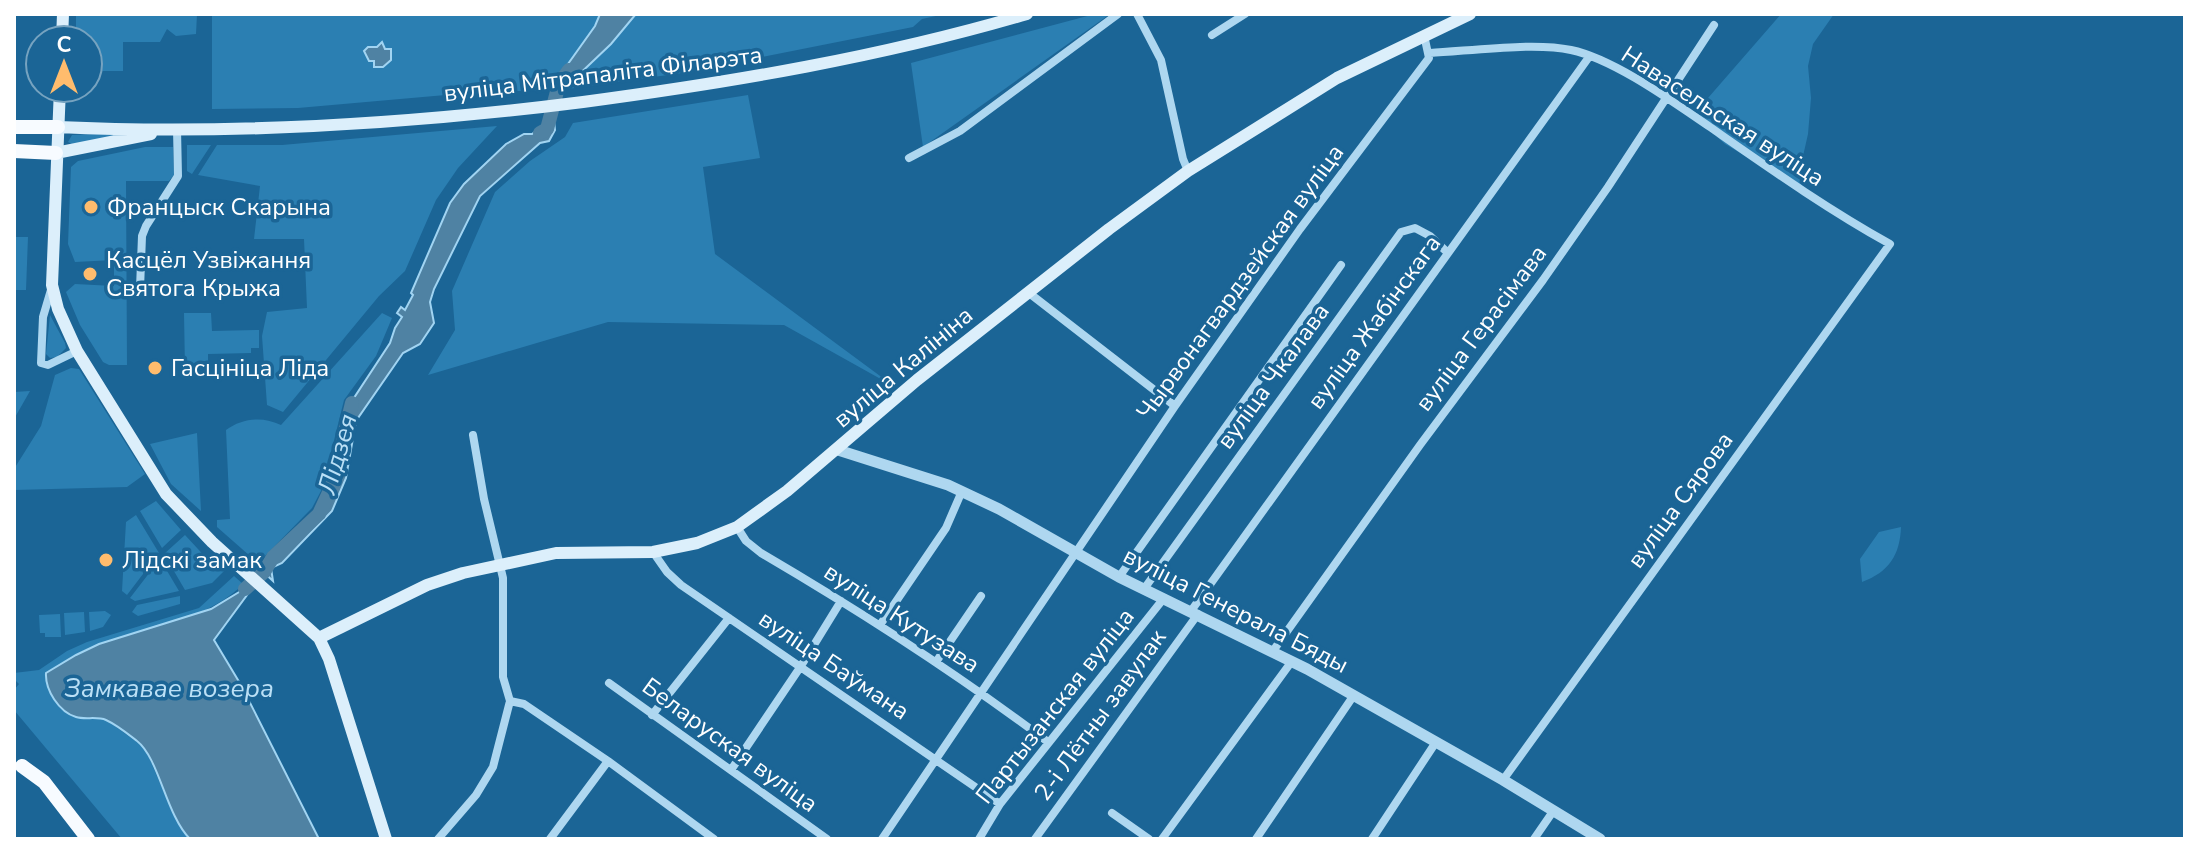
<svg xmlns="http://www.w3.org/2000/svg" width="2199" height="853" viewBox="0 0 2199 853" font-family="'Nunito Sans',sans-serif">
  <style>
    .green { fill: #2b7fb2 }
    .water { fill: #4f82a3; stroke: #a1d4f2; stroke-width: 2 }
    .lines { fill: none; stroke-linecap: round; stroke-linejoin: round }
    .river { stroke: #4f82a3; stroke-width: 14 }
    .minor { stroke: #aed7f0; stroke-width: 8 }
    .tertiary { stroke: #aed7f0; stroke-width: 11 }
    .secondary { stroke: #dceffb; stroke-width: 12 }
    .primary { stroke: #f7fbff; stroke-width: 14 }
    .poi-dot { fill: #ffbc6d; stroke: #1b6596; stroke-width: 3 }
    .labels { text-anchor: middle; stroke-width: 7; stroke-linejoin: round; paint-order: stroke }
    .street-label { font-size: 24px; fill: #fff; stroke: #1b6596 }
    .poi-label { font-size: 24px; fill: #fff; stroke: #1b6596; text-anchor: start }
    .water-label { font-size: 26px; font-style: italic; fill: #bbe0f6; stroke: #1b6596 }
  </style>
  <rect width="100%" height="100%" fill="#1b6596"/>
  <path class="green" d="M 76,14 L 197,14 L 196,34 L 176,36 L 167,29 L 160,42 L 123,42 L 123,71 L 100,71 L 100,56 L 88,56 L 88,40 L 76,37 Z
    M 212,14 L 945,14 L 922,19 L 913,27 L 682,73 L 575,88 L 546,91 L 491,91 L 298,108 L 212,109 Z
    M 1095,14 L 1110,14 L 923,147 L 911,63 Z
    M 1781,14 L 1834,14 L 1813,44 L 1808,66 L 1811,98 L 1808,134 L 1801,165 L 1803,190 L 1725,144 L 1698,120 L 1708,98 Z
    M 748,95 L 760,158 L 703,167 L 715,254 L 895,387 L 784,325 L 608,322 L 428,375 L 455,330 L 452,291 L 495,192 L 530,161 L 565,137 L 573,123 Z
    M 497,126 L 458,168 L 436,200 L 405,271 L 379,296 L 283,412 L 267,405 L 262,336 L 267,312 L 307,308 L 304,239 L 254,239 L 260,186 L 198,175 L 217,145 L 282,145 Z
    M 142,132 L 72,144 L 68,142 L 72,135 Z
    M 187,145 L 211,145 L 192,174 L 187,171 Z
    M 145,147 L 173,147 L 174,175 L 169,181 L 126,181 L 127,365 L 109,365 L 103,362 L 80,325 L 66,292 L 75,284 L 114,286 L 114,260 L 75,262 L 68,244 L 71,167 L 78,161 Z
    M 14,237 L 28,237 L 26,290 L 14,290 Z
    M 211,313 L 212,331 L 259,330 L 259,348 L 251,348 L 251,353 L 208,354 L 208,369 L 185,370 L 184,313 Z
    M 382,313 L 392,318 L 376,356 L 344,400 L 322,489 L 312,508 L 258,563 L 217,527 L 217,520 L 230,519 L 226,430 C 242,418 263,416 281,425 Z
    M 50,315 L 65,343 L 66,348 L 57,357 L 50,358 L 46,354 Z
    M 71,368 L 79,369 L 145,474 L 127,487 L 14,490 L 14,469 L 41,426 L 55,375 Z
    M 30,391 L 14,419 L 14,392 Z
    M 197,433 L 201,511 L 171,484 L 150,444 Z
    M 156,501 L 181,530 L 162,548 L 140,511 Z
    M 136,515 L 159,553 L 127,595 L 122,591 L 126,522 Z
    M 1901,527 C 1900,555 1889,572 1862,582 L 1860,559 L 1879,532 Z
    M 185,535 L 210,562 L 225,570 L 212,583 L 185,590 L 164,554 Z
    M 160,559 L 179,591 L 135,601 L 130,598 Z
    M 234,576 L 243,584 C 215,614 159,627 119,639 C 96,645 69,653 53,672 L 60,708 L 76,717 L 105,719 L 145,748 L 171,809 L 190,839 L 122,839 L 14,710 L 14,690 L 19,684 L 14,679 L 14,673 L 39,670 L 67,651 L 87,642 L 199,608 Z
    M 180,596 L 180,604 L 138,616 L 132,612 L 137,605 Z
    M 105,611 L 111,615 L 103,627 L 90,631 L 89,612 Z
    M 84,612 L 85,632 L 65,635 L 64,613 Z
    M 60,614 L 61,637 L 45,637 L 45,633 L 40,633 L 39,615 Z"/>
  <path class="water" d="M 600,14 L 636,14 L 611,44 L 570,83 L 553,85 L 595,26 Z
    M 382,42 L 385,49 L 391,49 L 391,60 L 383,67 L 374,67 L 374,61 L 369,61 L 364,51 L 368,47 L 377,47 Z
    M 554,120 L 555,130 L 549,141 L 540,143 L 480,196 L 434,289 L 430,302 L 434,323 L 420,344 L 403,353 L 356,421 L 346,478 L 332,511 L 282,563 L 271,568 L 273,581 L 257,566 L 264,567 L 323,510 L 333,486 L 350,404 L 390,343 L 395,328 L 402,317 L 397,313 L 401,307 L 405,310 L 413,295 L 411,293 L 450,203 L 464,184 L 506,144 L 524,134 L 532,134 L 543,126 L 543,122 Z
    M 249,586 L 250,591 L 214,640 L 241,685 L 319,839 L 190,839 C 166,815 159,758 137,741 C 128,734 117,725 106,720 C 97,716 85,720 76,717 C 59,712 45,690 46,673 L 76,655 L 99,644 L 211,609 Z"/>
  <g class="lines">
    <path class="river" d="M 540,133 L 547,129 L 559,84 L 569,70
      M 245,589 L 264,572 L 273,557 L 319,514 L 332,486 L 352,403"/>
    <path class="minor" d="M 1137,14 L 1161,60 L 1183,159 L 1188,171
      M 1212,35 L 1245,14
      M 1430,53 C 1469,51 1534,42 1571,50 C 1614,59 1673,102 1710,127 C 1769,168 1827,209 1890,244 L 1503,780
      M 909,158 L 960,131 L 1118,14
      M 140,289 L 142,236 L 146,226 L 178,176 L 177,129
      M 51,290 L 43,317 L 41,363 L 48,365 L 77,351
      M 1029,293 L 1175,406
      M 737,527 L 746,541 L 761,553 C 860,611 956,673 1048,742
      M 653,552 L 667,572 L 681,585 L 1000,804
      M 1119,577 L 1341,265
      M 1144,589 L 1401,232 L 1415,228 L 1430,236 L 1448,253
      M 1191,611 L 1589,57
      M 880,625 L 946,528 L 962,491
      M 1273,651 L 1420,445 L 1543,280 L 1608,187 L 1714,25
      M 936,662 L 981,596
      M 609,683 L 827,839
      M 510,701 L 524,704 L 608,761 L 714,839
      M 652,715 L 729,618
      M 731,770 L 801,666 L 841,601
      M 1112,813 L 1149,839
      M 438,839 L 476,795 L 493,767 L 510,701 L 503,677 L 503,578 L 484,499 L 473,435
      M 550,839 L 608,761
      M 882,839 L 1175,406 L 1300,229 L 1429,58 L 1424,35
      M 979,839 L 1000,804 L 1164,598
      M 1035,839 L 1198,614
      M 1162,839 L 1292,661
      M 1256,839 L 1354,695
      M 1372,839 L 1436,742
      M 1534,839 L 1554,810"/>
    <path class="tertiary" d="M 838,450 L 948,485 L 999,509 L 1119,577 L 1307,669 L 1503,780 L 1600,839"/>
    <path class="secondary" d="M 62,40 L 63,14
      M 60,88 L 52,285 L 58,309 L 77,351 L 166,494 L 212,542 L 319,638 L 329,659 L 386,839
      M 58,127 C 233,135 409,124 583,102 C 733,82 881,57 1027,14
      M 56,153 L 151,134
      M 319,638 L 427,585 L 463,573 L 556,553 L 653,552 L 697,543 L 737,527 L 787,491 L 917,380 L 1109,229 L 1188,171 L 1337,78 L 1470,14"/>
    <path class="primary" d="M 14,127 L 58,127
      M 14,151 L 56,153
      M 22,766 L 44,782 L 88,839"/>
  </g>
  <g class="poi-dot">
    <circle cx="91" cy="207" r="8"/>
    <circle cx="90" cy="274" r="8"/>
    <circle cx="155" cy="368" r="8"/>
    <circle cx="106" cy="560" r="8"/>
  </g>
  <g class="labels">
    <g class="street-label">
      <text transform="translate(603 74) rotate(-7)" y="8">вуліца Мітрапаліта Філарэта</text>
      <text transform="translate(1723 116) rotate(33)" y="8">Навасельская вуліца</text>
      <text transform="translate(1240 282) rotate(-54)" y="8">Чырвонагвардзейская вуліца</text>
      <text transform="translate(1374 322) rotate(-54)" y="8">вуліца Жабінскага</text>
      <text transform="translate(1481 328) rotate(-53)" y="8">вуліца Герасімава</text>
      <text transform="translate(903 367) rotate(-40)" y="8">вуліца Калініна</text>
      <text transform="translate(1273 376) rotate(-54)" y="8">вуліца Чкалава</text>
      <text transform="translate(1680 500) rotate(-54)" y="8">вуліца Сярова</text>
      <text transform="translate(1236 610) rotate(27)" y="8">вуліца Генерала Бяды</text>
      <text transform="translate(902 618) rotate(33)" y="8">вуліца Кутузава</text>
      <text transform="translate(834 665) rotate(34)" y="8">вуліца Баўмана</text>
      <text transform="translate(1055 706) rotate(-52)" y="8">Партызанская вуліца</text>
      <text transform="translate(1100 715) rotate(-54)" y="8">2-і Лётны завулак</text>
      <text transform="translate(730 745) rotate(36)" y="8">Беларуская вуліца</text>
    </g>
    <g class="poi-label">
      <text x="107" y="215">Францыск Скарына</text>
      <text x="106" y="268">Касцёл Узвіжання<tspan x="106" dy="28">Святога Крыжа</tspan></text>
      <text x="171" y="376">Гасцініца Ліда</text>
      <text x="122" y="568">Лідскі замак</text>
    </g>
    <g class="water-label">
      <text transform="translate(337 454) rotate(-74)" y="9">Лідзея</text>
      <text x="169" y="697">Замкавае возера</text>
    </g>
  </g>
  <rect width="2199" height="853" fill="none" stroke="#ffffff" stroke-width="32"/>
  <g transform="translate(64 64)"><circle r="38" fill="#1b6596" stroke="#76a3c0" stroke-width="2"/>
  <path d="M0-6L14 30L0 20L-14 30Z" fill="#ffbc6d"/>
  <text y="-12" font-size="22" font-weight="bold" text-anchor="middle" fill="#ffffff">С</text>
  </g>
</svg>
